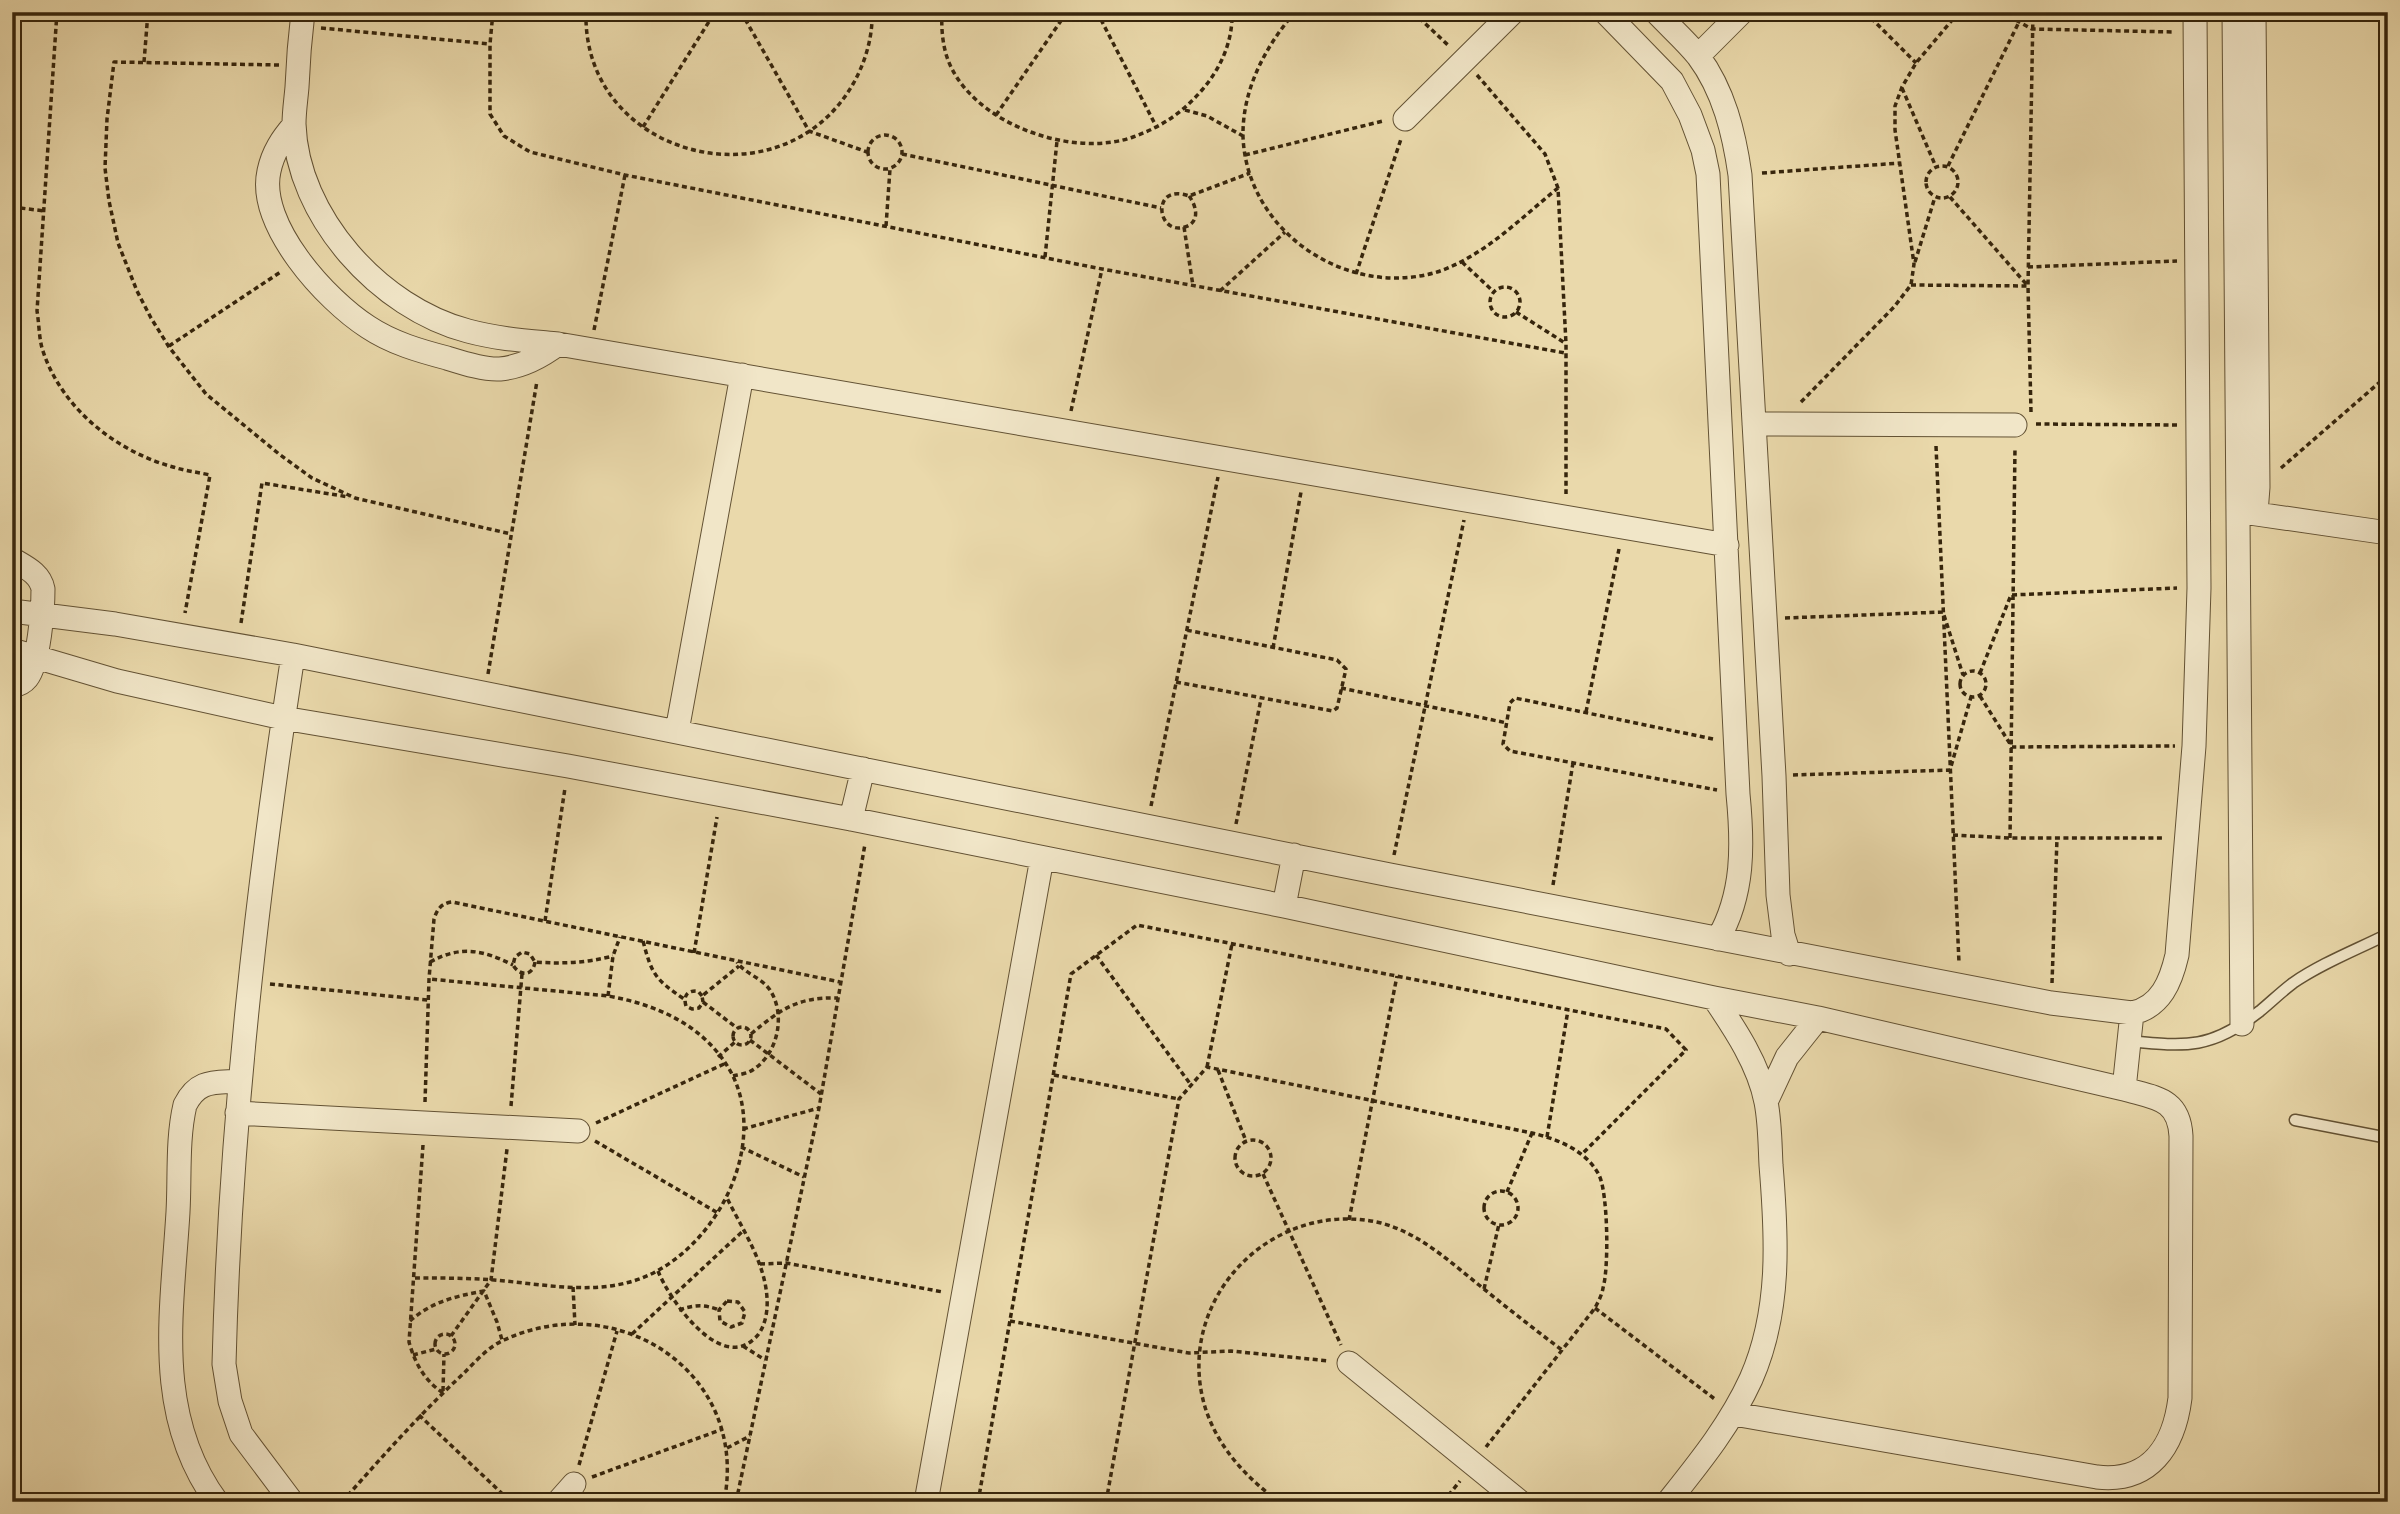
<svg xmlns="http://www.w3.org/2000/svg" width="2400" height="1514" viewBox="0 0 2400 1514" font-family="'IM FELL Great Primer',serif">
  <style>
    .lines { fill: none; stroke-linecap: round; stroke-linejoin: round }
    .service-casing { stroke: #635234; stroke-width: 13 }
    .minor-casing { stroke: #635234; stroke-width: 25 }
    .path { stroke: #36250c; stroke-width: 3.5; stroke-dasharray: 5 3.5; stroke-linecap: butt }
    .service { stroke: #f1e6c8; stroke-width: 10 }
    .minor { stroke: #f1e6c8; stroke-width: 23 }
  </style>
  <rect width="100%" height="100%" fill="#ead9ab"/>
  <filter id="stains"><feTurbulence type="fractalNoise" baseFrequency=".00286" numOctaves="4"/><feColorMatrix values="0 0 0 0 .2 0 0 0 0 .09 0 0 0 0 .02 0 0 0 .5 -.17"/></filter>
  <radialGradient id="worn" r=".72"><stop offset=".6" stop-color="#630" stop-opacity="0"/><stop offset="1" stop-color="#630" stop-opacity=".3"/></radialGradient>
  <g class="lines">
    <defs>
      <path id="service" d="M 2129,1041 C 2188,1047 2211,1049 2260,1011 C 2271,1002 2281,992 2293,983 C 2322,963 2356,950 2388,934
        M 2295,1120 L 2388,1138"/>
      <path id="minor" d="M 303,12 C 300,37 298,62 297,87 C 296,99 294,112 294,124 C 297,217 380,308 468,331 C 498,339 528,341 558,344 L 1727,545
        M 1605,12 L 1672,81 L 1690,115 L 1703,150 L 1708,174 L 1738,794 C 1743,845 1744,894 1718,939
        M 1656,12 C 1670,27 1686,41 1698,56 C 1724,91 1734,133 1740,175 L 1774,776 L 1778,895 L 1783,935 L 1789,954
        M 2234,12 L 2242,1024
        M 2254,12 L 2258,487 L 2256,513
        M 1698,56 L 1742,12
        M 1405,119 L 1513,12
        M 294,125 C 282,139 273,152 269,171 C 257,225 326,300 368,327 C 392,343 420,351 447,358 C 463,363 484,370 500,369 C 521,367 542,356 558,344
        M 1754,424 L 2015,425
        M 2243,512 L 2388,533
        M 12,559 C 25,567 40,573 43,589 C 43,609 39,663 27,678 C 23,683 18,685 12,686
        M 12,611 L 115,624 L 293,655 L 1390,875 L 2051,1003 L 2132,1013 C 2161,1007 2171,981 2177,955 L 2194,746 L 2199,588 L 2195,12
        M 12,650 L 117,681 L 283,718 L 568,766 L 851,819 L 1284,906 L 1714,998 L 1818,1018 L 2124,1089 C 2155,1098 2179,1098 2181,1136 L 2180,1398 C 2174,1446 2150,1483 2097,1477 L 1734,1414
        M 677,731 L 742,375
        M 851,819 L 863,769
        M 1284,906 L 1294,855
        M 2124,1089 L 2132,1013
        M 1766,1102 L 1787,1057 L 1818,1018
        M 237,1113 L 578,1131
        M 1349,1363 L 1520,1502
        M 217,1502 C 153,1415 172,1313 178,1212 C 180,1177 177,1139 185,1105 C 198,1079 214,1083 240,1081
        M 292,1502 L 241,1434 L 230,1401 L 224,1364 C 230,1126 257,890 293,655
        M 558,1502 L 574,1484
        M 926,1502 L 1042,858
        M 1668,1502 C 1699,1463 1730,1425 1751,1379 C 1781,1311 1777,1238 1771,1165 C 1770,1145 1770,1122 1766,1102 C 1759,1065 1735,1029 1714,998"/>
    </defs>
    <use href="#service" class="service-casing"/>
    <use href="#minor" class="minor-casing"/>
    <path class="path" d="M 57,12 L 37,311 C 39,323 39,337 42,348 C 60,407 115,451 173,467 C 185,471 197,472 210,475 L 185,613
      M 493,12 L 490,44 L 490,114 L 504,136 L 530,152 L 625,175 L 1102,269 L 1565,353
      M 586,12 C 582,157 781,209 853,84 C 865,63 873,37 872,12
      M 741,12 L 809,131 L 867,152
      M 942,12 C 941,31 943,52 952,69 C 981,126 1074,158 1133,137 C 1163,126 1182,113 1202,90 C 1221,68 1233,41 1232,12
      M 1097,12 L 1156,126
      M 1264,12 L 1287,21
      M 1295,12 C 1265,47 1242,90 1243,137 C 1247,232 1347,299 1437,272 C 1483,257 1521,218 1558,188
      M 1413,12 L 1450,47
      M 1865,12 L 1916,63
      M 2001,12 L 2032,29 L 2173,32
      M 321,28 L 490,44
      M 144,62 L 148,12
      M 279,65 L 114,62 L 107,119 L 105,168 L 109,201 L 118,243 L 137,291 L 151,318 L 169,347 L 206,394 L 279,454 L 312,478 L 355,498 L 511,534
      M 1477,75 L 1545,154 L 1558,188 L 1566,344 L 1566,494
      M 1902,88 L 1936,167
      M 1185,110 L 1207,116 L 1243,136
      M 996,115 L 1067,12
      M 643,127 L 715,12
      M868 152a17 17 0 1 1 34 0a17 17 0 1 1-34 0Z
      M 902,154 L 1161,208
      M 1245,155 L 1383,121
      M1926 182a16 16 0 1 1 32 0a16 16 0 1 1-32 0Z
      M 1948,166 L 2019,22
      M 1762,173 L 1900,163
      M 1189,196 C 1196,205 1201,222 1185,227 C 1156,236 1151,182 1189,196 L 1250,173
      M 1950,197 L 2027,285
      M 12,207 L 45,211
      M 886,226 L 890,169
      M 1184,227 L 1193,286
      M 1045,257 L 1057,141
      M 1462,262 L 1494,292
      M 1915,262 L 1935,197
      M 2028,267 L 2177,261
      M 1356,274 L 1401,139
      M 1911,285 L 2028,286
      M1490 302a15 15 0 1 1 30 0a15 15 0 1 1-30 0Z
      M 1220,291 L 1285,232
      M 1516,312 L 1565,343
      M 594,330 L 625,175
      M 169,346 L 282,271
      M 1801,402 L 1894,307 L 1911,285 L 1914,264 L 1895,130 L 1895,106 L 1902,87 L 1916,63 L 1959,12
      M 1071,411 L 1102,269
      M 2031,412 L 2028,286 L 2033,12
      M 2036,424 L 2178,425
      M 1936,446 L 1959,963
      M 2281,468 L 2388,375
      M 1785,618 L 1943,612 L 1963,675
      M 241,623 L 262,483 L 349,497
      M 1273,648 L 1301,492
      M1960 684a13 13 0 1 1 26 0a13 13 0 1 1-26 0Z
      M 1980,673 L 2011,595 L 2177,588
      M 488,674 L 537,381
      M 1176,682 L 1333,711 L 1337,708 L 1346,669 L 1337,660 L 1186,630
      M 1341,688 L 1507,723
      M 1980,696 L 2012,747 L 2175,746
      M 1586,712 L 1619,549
      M 1713,739 L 1515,698 L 1510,703 L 1503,744 L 1510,751 L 1717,790
      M 1793,775 L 1950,770 L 1971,697
      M 1151,806 L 1218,477
      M 1236,824 L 1261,699
      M 1953,835 L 2010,838 L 2165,838
      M 2010,838 L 2015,447
      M 1394,855 L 1464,520
      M 1553,885 L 1573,763
      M 545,921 L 565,788
      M 643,941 C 652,975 655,979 684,999
      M 694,953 L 717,817
      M 1096,955 L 1191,1085
      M 430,962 C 461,945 483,950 513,965
      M 535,962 C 533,976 520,977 513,965 L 515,957 L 522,952 L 530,954 L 535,962 C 562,964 586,963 613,956
      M 2052,983 L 2057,838
      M 270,984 L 428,1000
      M 608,996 L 613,956 L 620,937
      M 702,996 L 698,991 C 687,990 683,996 686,1006 L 692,1009 L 699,1008 L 703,1002 L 702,996 L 739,966
      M 703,1002 L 737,1028
      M733 1036a9 9 0 1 1 18 0a9 9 0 1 1-18 0Z
      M 751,1034 C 781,1009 797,997 838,998
      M 750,1040 L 821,1094
      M 718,1057 L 735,1042
      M 1207,1067 L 1232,944
      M 1218,1070 L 1246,1141
      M 1054,1075 L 1179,1099
      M 733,1076 C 737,1075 744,1074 749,1072 C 777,1058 787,1016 770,990 C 761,977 745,974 737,962
      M 425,1102 L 429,979 L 434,919 C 437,909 442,903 452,902 L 840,982
      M 511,1106 L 522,974
      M 596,1123 L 724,1064
      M 743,1129 L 819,1108
      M 1547,1137 L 1568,1010
      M1235 1158a18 18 0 1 1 36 0a18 18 0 1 1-36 0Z
      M 595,1141 L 718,1213
      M 423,1145 L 409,1342 C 415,1363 424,1380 443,1393
      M 741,1147 L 804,1177
      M 1263,1174 L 1341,1345
      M1484 1208a17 17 0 1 1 34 0a17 17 0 1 1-34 0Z
      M 1507,1192 L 1532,1133
      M 1349,1220 L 1397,976
      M 760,1264 L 786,1263 L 943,1292
      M 658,1271 C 669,1299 720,1373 755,1338 C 765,1329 768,1311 767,1298 C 765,1262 742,1229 727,1198
      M 415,1278 C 441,1278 468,1278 494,1280 C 543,1284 595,1296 642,1278 C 714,1250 768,1150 733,1076 C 708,1027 659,1005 608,996 L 429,979
      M 573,1287 L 575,1325
      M 1484,1289 L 1499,1224
      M 727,1301 L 738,1302 L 745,1312 L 742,1323 L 731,1327 L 720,1321 L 719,1310 Z
      M 1595,1308 L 1716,1400
      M 679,1310 C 694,1305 704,1304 719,1310
      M 410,1321 C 431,1302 456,1296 484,1291 L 497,1322 L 502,1340
      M 1010,1321 L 1189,1353 L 1231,1351 L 1329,1361
      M 632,1334 L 743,1231
      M435 1344a10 10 0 1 1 20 0a10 10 0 1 1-20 0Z
      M 451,1336 L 491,1280 L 507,1149
      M 743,1346 L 765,1360
      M 413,1355 L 436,1349
      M 443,1391 L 444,1354
      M 419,1415 L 511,1502
      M 727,1448 L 750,1436
      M 579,1465 L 617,1331
      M 592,1477 L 723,1429
      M 725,1495 L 759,1502
      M 342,1502 C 381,1458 420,1414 463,1374 C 475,1362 488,1347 504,1340 C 618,1287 750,1373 724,1502
      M 736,1502 L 819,1108 L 865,844
      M 978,1502 L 1071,974 L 1137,925 L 1666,1029 L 1686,1050 L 1582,1154
      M 1106,1502 L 1179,1099 L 1207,1067 L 1532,1133 C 1557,1139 1586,1150 1599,1175 C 1608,1193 1609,1268 1603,1288 C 1602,1295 1598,1302 1595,1308 L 1486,1447
      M 1279,1502 C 1246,1477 1218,1448 1205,1407 C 1173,1300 1272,1197 1381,1223 C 1419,1233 1449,1261 1479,1285 C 1506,1307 1534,1329 1562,1350
      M 1443,1502 L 1460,1481"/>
    <use href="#service" class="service"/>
    <use href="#minor" class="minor"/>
  </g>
  <rect width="2400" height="1514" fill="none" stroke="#ead9ab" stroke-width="42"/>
  <rect x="14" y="14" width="2372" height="1486" fill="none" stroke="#36250c" stroke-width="3.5"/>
  <rect x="21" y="21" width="2358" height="1472" fill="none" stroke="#36250c" stroke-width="2"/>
  <rect width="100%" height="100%" filter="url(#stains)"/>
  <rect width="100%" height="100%" fill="url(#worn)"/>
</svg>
